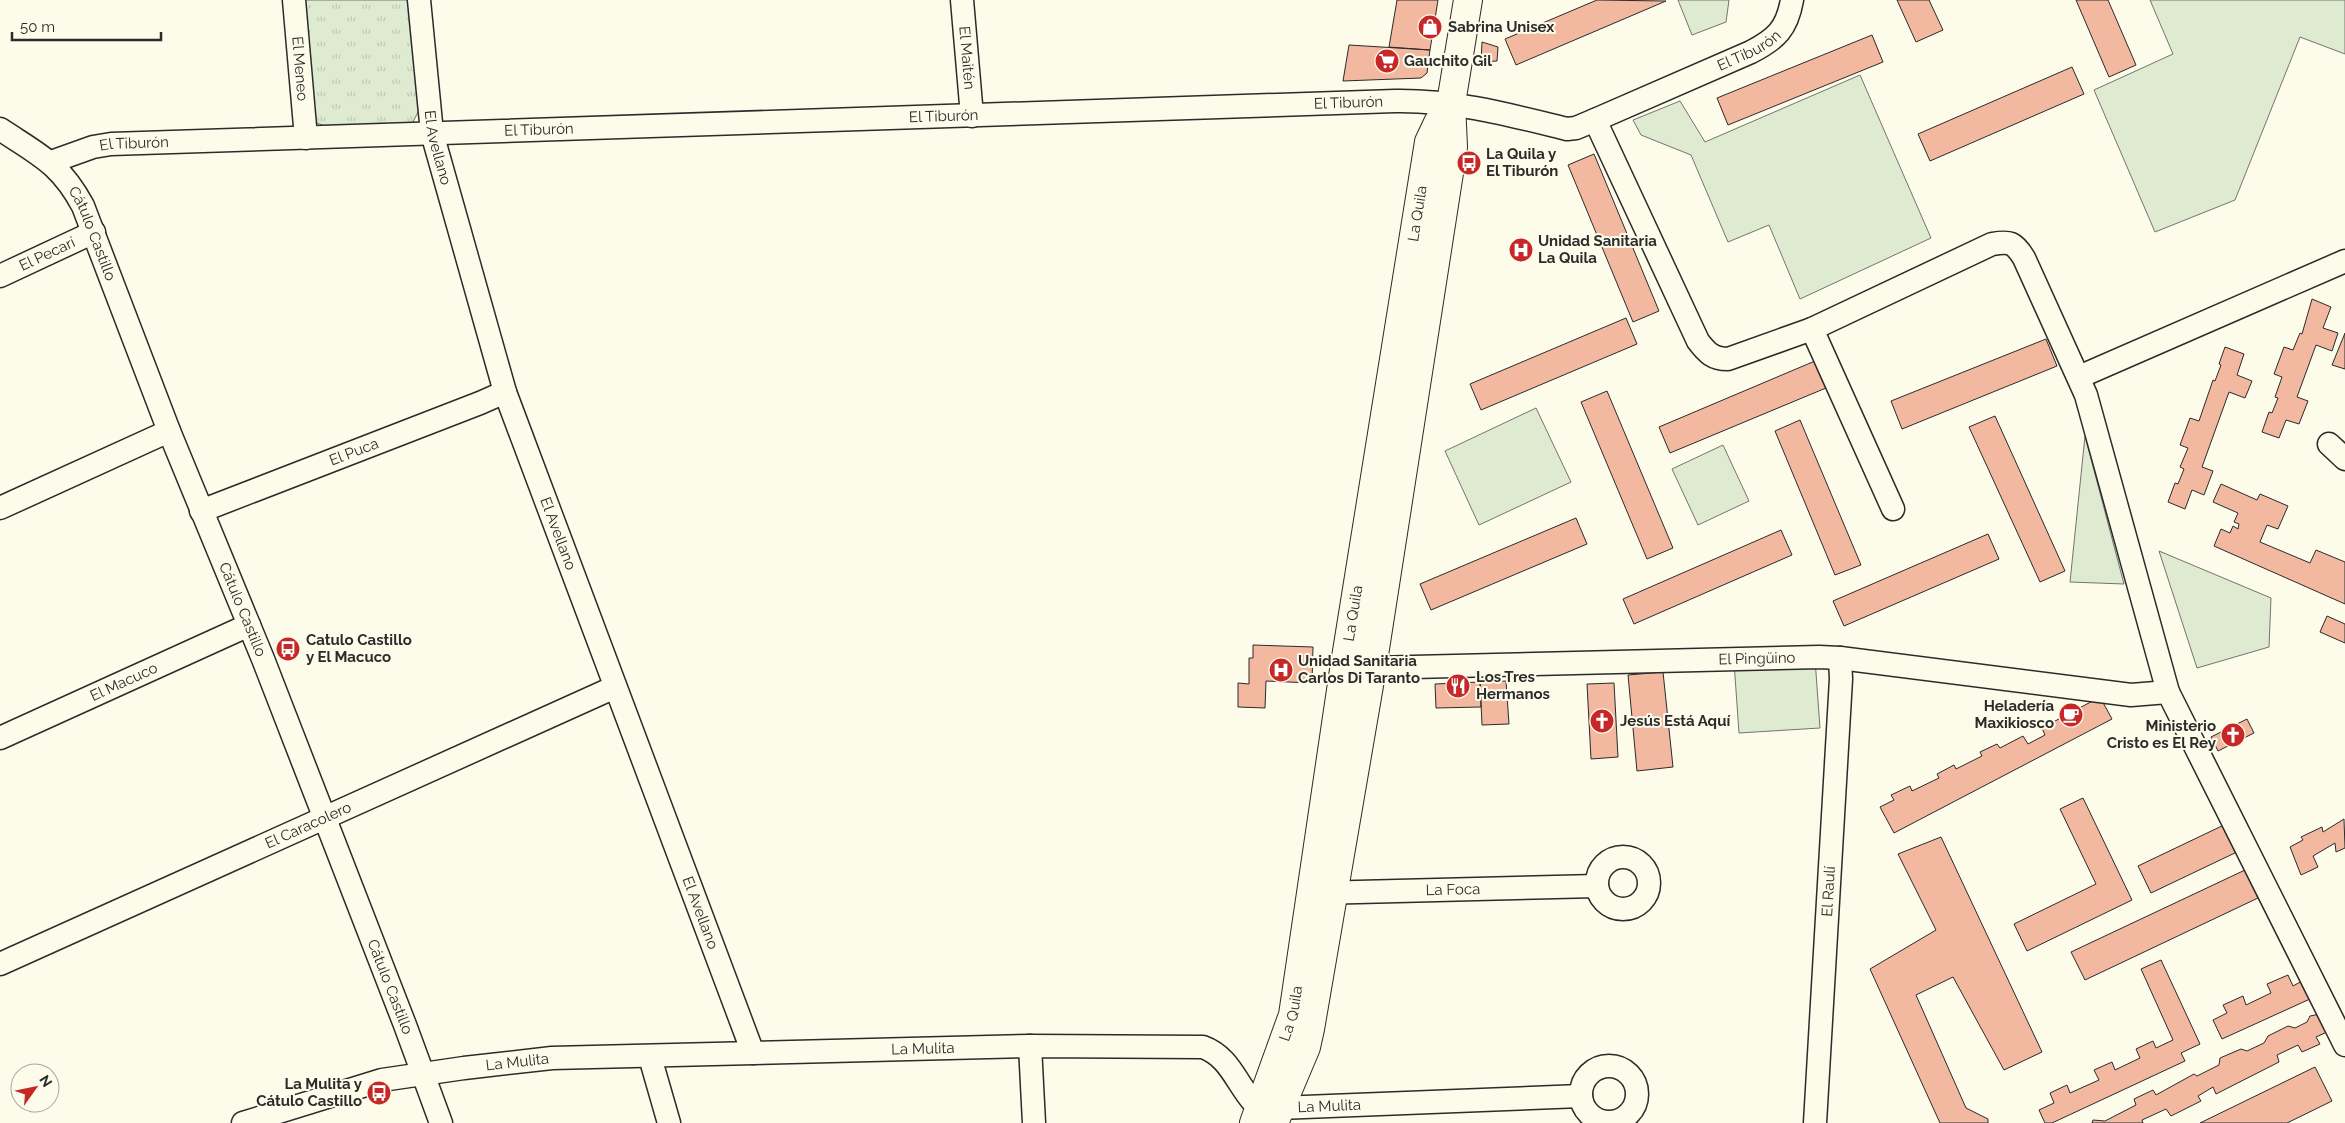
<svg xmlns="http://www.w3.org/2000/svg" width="2345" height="1123" viewBox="0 0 2345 1123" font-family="Raleway,sans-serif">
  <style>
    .grass { fill: #deebd1; stroke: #74746e }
    .park { fill: url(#park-tufts); stroke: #74746e }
    .building { fill: #f2b8a0; stroke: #2b2b2b }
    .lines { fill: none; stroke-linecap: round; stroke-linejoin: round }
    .minor-casing { stroke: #2b2b2b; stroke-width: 25 }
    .major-casing { stroke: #2b2b2b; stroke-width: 30 }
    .minor { stroke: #fdfbea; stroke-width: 22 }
    .major { stroke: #fdfbea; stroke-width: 28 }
    .labels { text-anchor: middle; stroke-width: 4; stroke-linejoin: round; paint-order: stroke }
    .poi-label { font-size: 15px; font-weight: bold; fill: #2b2b2b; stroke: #fdfbea; text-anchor: start }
    .street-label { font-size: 15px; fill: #2b2b2b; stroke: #fdfbea }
  </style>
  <defs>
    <pattern id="park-tufts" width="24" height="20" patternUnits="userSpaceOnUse" patternTransform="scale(1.25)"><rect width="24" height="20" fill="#deebd1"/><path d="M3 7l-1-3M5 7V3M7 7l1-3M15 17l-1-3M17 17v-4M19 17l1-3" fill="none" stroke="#bfcab4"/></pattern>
  </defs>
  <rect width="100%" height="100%" fill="#fdfbea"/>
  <path class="grass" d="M 1678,0 L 1729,0 L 1726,22 L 1692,35 Z
    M 2150,0 L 2345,0 L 2345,54 L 2300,37 L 2235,200 L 2155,232 L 2094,90 L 2173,54 Z
    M 1860,75 L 1931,238 L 1800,299 L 1769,225 L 1728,242 L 1691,155 L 1641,135 L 1633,120 L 1680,101 L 1705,142 Z
    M 1536,408 L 1571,482 L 1479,525 L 1445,451 Z
    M 2085,436 L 2124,584 L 2070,582 Z
    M 1723,445 L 1749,501 L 1698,525 L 1672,469 Z
    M 2159,551 L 2271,598 L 2269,647 L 2197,668 Z
    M 1815,659 L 1820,728 L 1739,733 L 1734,662 Z"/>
  <path class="park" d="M 300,0 L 413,0 L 421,106 L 413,122 L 405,127 L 327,127 L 317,123 L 312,111 Z"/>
  <path class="building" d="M 1397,0 L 1438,0 L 1430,50 L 1389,47 Z
    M 1597,0 L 1666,1 L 1516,65 L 1505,39 Z
    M 1897,0 L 1929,0 L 1943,30 L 1916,42 Z
    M 2076,0 L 2108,0 L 2136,65 L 2109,77 Z
    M 1872,35 L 1883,62 L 1728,125 L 1717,98 Z
    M 1482,42 L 1498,47 L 1497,61 L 1481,62 Z
    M 1349,45 L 1430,50 L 1427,73 L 1421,78 L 1343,81 Z
    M 2072,67 L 2084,94 L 1930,161 L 1918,134 Z
    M 1594,154 L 1659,311 L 1633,322 L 1568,165 Z
    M 2312,299 L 2331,307 L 2323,328 L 2338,333 L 2332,351 L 2316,345 L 2297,397 L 2308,401 L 2299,424 L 2286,420 L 2279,438 L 2262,432 L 2269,412 L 2272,413 L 2278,398 L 2275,397 L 2282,377 L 2274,374 L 2284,347 L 2293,350 L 2300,333 L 2302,334 Z
    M 1626,318 L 1637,344 L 1481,410 L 1470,384 Z
    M 2345,333 L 2345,369 L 2332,365 Z
    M 2046,339 L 2057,366 L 1902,429 L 1891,401 Z
    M 2225,347 L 2244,354 L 2237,375 L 2252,381 L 2245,398 L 2229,392 L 2202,467 L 2213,471 L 2204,495 L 2192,490 L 2185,509 L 2168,502 L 2175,483 L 2178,484 L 2184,469 L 2180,467 L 2188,448 L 2180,445 L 2190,418 L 2199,421 L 2213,380 L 2215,381 L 2221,365 L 2219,364 Z
    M 1815,361 L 1826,388 L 1670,453 L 1659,427 Z
    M 1607,391 L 1673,548 L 1647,559 L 1581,402 Z
    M 1995,416 L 2065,571 L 2040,582 L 1969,427 Z
    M 1800,420 L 1861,565 L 1835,575 L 1775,431 Z
    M 2221,484 L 2257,500 L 2260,494 L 2288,506 L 2278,529 L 2267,525 L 2260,542 L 2310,563 L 2316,550 L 2345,562 L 2345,604 L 2214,546 L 2221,529 L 2230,533 L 2233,526 L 2238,529 L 2239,524 L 2234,522 L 2238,513 L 2213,502 Z
    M 1576,518 L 1587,544 L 1431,610 L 1420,584 Z
    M 1781,530 L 1792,555 L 1634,624 L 1623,599 Z
    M 1988,534 L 1999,559 L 1844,626 L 1833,601 Z
    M 2327,616 L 2345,624 L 2345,643 L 2320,632 Z
    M 1253,645 L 1313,647 L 1312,683 L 1266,681 L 1265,708 L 1238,707 L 1238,683 L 1249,684 L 1249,658 L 1253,658 Z
    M 1663,672 L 1673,767 L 1637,771 L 1628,675 Z
    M 1506,681 L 1509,724 L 1482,725 L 1480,682 Z
    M 1480,682 L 1481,707 L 1436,708 L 1435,684 Z
    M 1614,683 L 1618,757 L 1591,759 L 1587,684 Z
    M 2100,697 L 2112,719 L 1894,833 L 1880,807 L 1894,800 L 1891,795 L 1910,786 L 1912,791 L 1939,778 L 1937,774 L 1954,765 L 1956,769 L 1982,756 L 1980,752 L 1997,744 L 2000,748 L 2023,736 L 2028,744 L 2045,735 L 2042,728 Z
    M 2247,719 L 2254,733 L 2218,751 L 2211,737 Z
    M 2083,798 L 2132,900 L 2027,951 L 2014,924 L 2096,884 L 2060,809 Z
    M 2344,819 L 2345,848 L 2336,852 L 2335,843 L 2313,856 L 2318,867 L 2301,875 L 2290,847 L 2303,840 L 2301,837 L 2322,827 L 2323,832 Z
    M 2226,824 L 2239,851 L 2151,893 L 2138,866 Z
    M 1941,837 L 2042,1052 L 2004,1070 L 1953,977 L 1916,995 L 1966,1108 L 1988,1119 L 1988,1123 L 1940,1123 L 1870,969 L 1936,930 L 1898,854 Z
    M 2245,870 L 2258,898 L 2085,980 L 2071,952 Z
    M 2161,960 L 2200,1044 L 2181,1053 L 2185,1061 L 2052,1123 L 2045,1123 L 2039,1110 L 2054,1103 L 2050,1093 L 2067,1085 L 2070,1093 L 2099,1080 L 2094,1070 L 2112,1062 L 2115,1070 L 2140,1058 L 2136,1049 L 2153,1041 L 2156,1048 L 2173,1040 L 2141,969 Z
    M 2288,975 L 2293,986 L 2302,981 L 2310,999 L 2222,1039 L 2213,1020 L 2227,1013 L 2223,1005 L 2243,996 L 2246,1005 L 2271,993 L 2267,984 Z
    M 2320,1014 L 2329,1031 L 2316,1037 L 2320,1044 L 2302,1052 L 2298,1045 L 2277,1055 L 2279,1062 L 2216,1094 L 2213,1087 L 2198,1096 L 2201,1101 L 2171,1116 L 2166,1109 L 2142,1120 L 2143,1123 L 2092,1123 L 2093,1120 L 2105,1121 L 2136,1105 L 2134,1099 L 2153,1090 L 2156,1095 L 2194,1074 L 2197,1076 L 2219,1065 L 2220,1058 L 2241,1049 L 2247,1051 L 2264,1043 L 2268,1036 L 2288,1026 L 2295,1028 L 2307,1022 L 2310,1016 Z
    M 2315,1067 L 2332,1101 L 2287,1123 L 2200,1123 Z"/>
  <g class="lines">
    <defs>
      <g id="minor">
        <path id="s1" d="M 294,0 L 306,138"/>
        <path id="s2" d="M 419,0 L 432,133 L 505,392 L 753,1053"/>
        <path id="s3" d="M 962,0 L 972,116"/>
        <path d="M 1595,120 L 1698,341 C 1707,353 1713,359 1728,359 L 1812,329 L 1992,244 C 2010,241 2014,242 2024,258 L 2086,395 L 2168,692 L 2345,1045"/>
        <path id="s4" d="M 0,129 C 39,155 60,163 83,206 L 169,431 L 263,659 L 405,1025 L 441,1123"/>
        <path id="s5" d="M 51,162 L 93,147 L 111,144 L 1395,101 C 1455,100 1510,115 1567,129 L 1576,128 L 1595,120 L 1751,52 C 1776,39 1787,29 1792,0"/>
        <path id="s6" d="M 0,276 L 94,232"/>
        <path d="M 1812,329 L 1893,509"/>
        <path d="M 2079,377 L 2345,261"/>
        <path d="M 2329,444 L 2345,459"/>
        <path d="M 0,508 L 169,431"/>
        <path id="s7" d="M 201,511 L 480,403 L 505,392"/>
        <path id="s8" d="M 1372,668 L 1819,657 L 1840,658 L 2131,695 L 2168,692"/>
        <path id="s9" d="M 0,738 L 249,625"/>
        <circle cx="1623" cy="883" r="26"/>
        <path id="s10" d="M 1318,893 L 1597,886"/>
        <path id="s11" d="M 0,964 L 615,687"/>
        <path d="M 1030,1046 L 1034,1123"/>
        <path d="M 650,1057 L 669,1123"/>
        <circle cx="1609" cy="1094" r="28"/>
        <path id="s12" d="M 243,1123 L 382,1080 L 464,1068 L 552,1058 L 1030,1046 L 1203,1047 C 1230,1057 1236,1083 1254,1103 L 1279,1108 L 1581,1096"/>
        <path id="s13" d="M 1815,1123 L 1841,679 L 1840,658"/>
      </g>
      <g id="major">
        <path id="s14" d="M 1254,1123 L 1293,1015 L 1344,670 L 1429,142 L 1438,123 L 1451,103"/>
        <path d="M 1274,1123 L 1306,1047 L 1310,1029 L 1372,668 L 1453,147 L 1451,103 L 1468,0"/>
      </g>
    </defs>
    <use href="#minor" class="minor-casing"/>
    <use href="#major" class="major-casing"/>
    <use href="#minor" class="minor"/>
    <use href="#major" class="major"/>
  </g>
  <defs>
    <symbol id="shop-disc" viewBox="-11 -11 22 22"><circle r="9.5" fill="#c62828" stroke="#fdfbea"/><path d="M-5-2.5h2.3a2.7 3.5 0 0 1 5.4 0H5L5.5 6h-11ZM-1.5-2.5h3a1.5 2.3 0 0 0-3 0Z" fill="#fff"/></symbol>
    <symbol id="supermarket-disc" viewBox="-11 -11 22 22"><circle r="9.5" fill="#c62828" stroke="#fdfbea"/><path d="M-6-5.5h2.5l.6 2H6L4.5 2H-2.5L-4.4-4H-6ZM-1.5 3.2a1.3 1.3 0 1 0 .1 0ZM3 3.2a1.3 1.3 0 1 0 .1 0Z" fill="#fff"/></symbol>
    <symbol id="bus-disc" viewBox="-11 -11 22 22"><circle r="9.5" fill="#c62828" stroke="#fdfbea"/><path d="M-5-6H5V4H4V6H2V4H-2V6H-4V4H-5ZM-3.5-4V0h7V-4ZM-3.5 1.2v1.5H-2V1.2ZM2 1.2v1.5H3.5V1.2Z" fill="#fff"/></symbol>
    <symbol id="hospital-disc" viewBox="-11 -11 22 22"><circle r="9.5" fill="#c62828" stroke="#fdfbea"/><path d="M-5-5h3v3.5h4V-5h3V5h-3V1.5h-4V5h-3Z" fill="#fff"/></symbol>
    <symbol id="restaurant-disc" viewBox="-11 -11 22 22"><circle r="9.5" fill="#c62828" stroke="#fdfbea"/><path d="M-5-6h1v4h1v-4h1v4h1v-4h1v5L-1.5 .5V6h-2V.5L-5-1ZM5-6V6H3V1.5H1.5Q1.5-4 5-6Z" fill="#fff"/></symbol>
    <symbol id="cafe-disc" viewBox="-11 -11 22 22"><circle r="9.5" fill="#c62828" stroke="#fdfbea"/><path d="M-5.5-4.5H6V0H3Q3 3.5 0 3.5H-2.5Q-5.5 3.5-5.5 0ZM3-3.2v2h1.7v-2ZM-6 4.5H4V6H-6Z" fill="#fff"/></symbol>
    <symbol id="church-disc" viewBox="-11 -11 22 22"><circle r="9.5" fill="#c62828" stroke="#fdfbea"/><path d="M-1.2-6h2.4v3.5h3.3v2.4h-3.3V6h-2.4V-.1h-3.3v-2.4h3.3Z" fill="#fff"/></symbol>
  </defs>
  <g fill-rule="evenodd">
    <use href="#shop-disc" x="1416" y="13" width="28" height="28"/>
    <use href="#supermarket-disc" x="1373" y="47" width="28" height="28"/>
    <use href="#bus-disc" x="1455" y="149" width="28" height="28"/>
    <use href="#hospital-disc" x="1507" y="236" width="28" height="28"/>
    <use href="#bus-disc" x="274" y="635" width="28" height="28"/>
    <use href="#hospital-disc" x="1267" y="656" width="28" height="28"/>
    <use href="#restaurant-disc" x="1444" y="672" width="28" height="28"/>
    <use href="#cafe-disc" x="2057" y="701" width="28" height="28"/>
    <use href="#church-disc" x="1588" y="707" width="28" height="28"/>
    <use href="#church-disc" x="2219" y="721" width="28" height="28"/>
    <use href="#bus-disc" x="365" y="1079" width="28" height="28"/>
  </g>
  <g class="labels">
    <g class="poi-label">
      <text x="1448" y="32">Sabrina Unisex</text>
      <text x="1404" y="66">Gauchito Gil</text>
      <text x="1486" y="159">La Quila y<tspan x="1486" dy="17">El Tiburón</tspan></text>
      <text x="1538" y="246">Unidad Sanitaria<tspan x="1538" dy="17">La Quila</tspan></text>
      <text x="306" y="645">Catulo Castillo<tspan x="306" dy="17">y El Macuco</tspan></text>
      <text x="1298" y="666">Unidad Sanitaria<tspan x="1298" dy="17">Carlos Di Taranto</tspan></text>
      <text x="1476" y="682">Los Tres<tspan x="1476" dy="17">Hermanos</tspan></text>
      <text x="2054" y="711" text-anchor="end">Heladería<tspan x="2054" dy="17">Maxikiosco</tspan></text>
      <text x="1620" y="726">Jesús Está Aquí</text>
      <text x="2216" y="731" text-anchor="end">Ministerio<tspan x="2216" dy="17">Cristo es El Rey</tspan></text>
      <text x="362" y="1089" text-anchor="end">La Mulita y<tspan x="362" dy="17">Cátulo Castillo</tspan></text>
    </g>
    <g class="street-label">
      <text dy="5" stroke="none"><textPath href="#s5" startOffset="1721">El Tiburón</textPath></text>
      <text dy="5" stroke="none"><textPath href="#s3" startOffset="58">El Maitén</textPath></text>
      <text dy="5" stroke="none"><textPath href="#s1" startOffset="69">El Meneo</textPath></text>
      <text dy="5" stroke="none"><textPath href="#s5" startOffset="1301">El Tiburón</textPath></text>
      <text dy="5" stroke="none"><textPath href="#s5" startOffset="896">El Tiburón</textPath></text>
      <text dy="5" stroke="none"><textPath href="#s5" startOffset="491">El Tiburón</textPath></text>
      <text dy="5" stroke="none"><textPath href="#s5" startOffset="86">El Tiburón</textPath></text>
      <text dy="5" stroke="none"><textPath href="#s2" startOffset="149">El Avellano</textPath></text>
      <text dy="5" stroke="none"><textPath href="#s14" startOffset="926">La Quila</textPath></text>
      <text dy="5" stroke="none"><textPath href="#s4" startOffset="144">Cátulo Castillo</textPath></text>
      <text dy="5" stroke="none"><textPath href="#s6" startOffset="52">El Pecarí</textPath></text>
      <text dy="5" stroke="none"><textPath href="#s7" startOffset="164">El Puca</textPath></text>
      <text dy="5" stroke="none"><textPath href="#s2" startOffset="554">El Avellano</textPath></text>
      <text dy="5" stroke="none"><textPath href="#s4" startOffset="549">Cátulo Castillo</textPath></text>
      <text dy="5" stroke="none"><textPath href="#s14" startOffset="521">La Quila</textPath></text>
      <text dy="5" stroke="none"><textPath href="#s8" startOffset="385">El Pingüino</textPath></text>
      <text dy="5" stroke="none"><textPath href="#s9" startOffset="136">El Macuco</textPath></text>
      <text dy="5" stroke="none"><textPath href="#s11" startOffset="338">El Caracolero</textPath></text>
      <text dy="5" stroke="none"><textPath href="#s10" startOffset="135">La Foca</textPath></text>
      <text dy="5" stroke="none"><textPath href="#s13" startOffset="232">El Raulí</textPath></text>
      <text dy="5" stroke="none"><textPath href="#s2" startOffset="959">El Avellano</textPath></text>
      <text dy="5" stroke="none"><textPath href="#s4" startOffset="954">Cátulo Castillo</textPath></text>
      <text dy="5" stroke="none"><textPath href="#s14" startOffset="116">La Quila</textPath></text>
      <text dy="5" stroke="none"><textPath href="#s12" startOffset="688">La Mulita</textPath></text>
      <text dy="5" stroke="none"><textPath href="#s12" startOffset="282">La Mulita</textPath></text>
      <text dy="5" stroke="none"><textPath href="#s12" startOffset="1121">La Mulita</textPath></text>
    </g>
  </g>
  <g transform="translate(35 1088) rotate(57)"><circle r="24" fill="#fdfbea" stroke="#a9a89e"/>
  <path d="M0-4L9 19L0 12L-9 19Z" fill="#c62828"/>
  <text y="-8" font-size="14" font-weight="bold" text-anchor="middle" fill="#2b2b2b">N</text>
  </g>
  <path d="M12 32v8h149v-8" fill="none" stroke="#2b2b2b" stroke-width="2.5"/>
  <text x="20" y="32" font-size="15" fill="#2b2b2b" stroke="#fdfbea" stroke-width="4" paint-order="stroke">50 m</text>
</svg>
